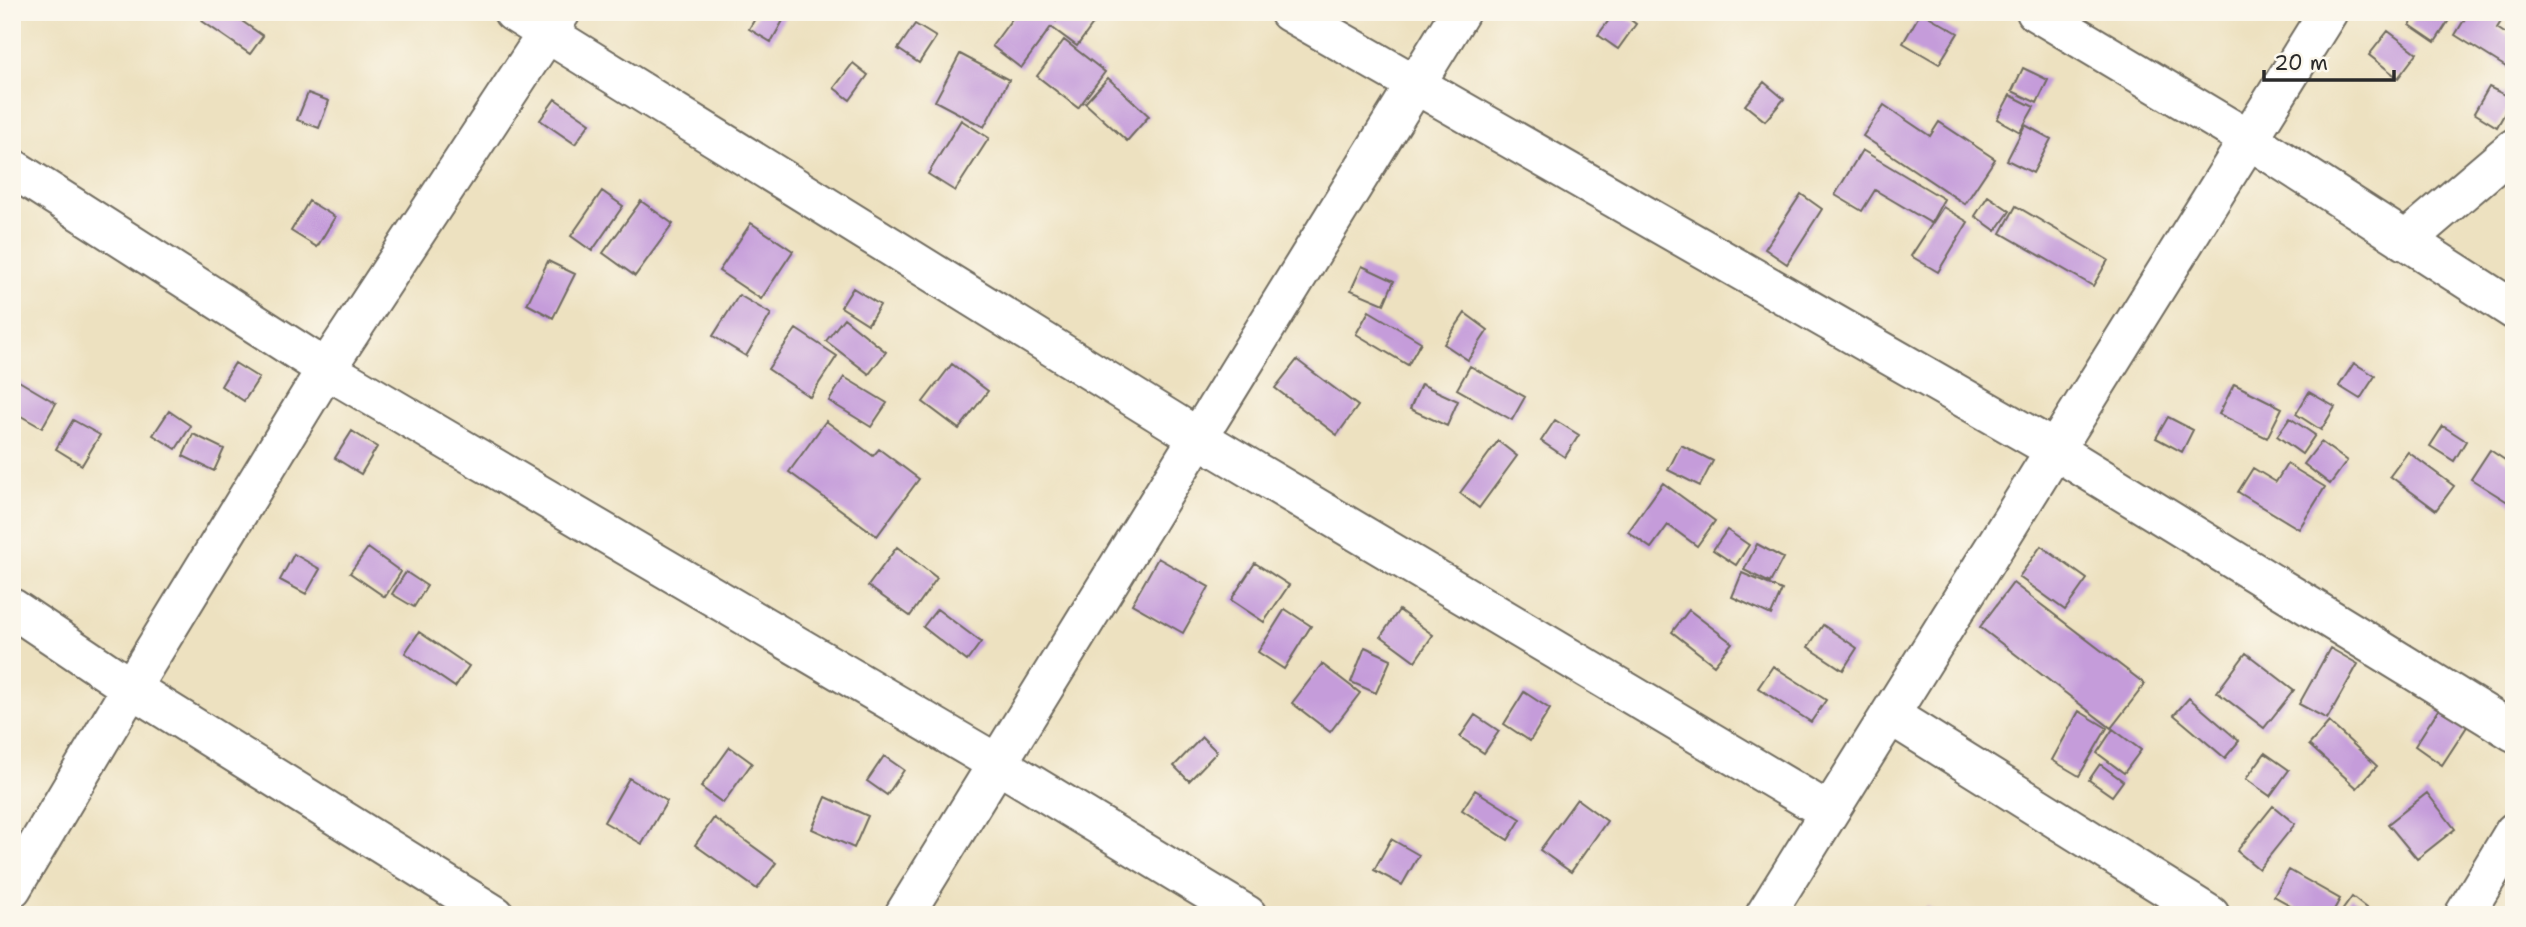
<svg xmlns="http://www.w3.org/2000/svg" width="2526" height="927" viewBox="0 0 2526 927" font-family="'Shantell Sans',sans-serif">
  <style>
    .building { fill: #c59cda }
    .lines { fill: none; stroke-linecap: round; stroke-linejoin: round }
    .minor-casing { stroke: #6f6b5f; stroke-width: 42 }
    .minor { stroke: #fff; stroke-width: 38 }
  </style>
  <rect width="100%" height="100%" fill="#fbf7ec"/>
  <filter id="ink" filterUnits="userSpaceOnUse"><feTurbulence type="fractalNoise" baseFrequency=".0143" numOctaves="2"/><feDisplacementMap in="SourceGraphic" scale="14" xChannelSelector="R" yChannelSelector="G"/><feConvolveMatrix kernelMatrix="1 2 1 2 8 2 1 2 1" color-interpolation-filters="sRGB"/></filter>
  <filter id="wash" filterUnits="userSpaceOnUse"><feTurbulence type="fractalNoise" baseFrequency=".00686" numOctaves="4" result="noise"/><feDisplacementMap in="SourceGraphic" scale="28" xChannelSelector="R" yChannelSelector="G"/><feGaussianBlur stdDeviation="1.57" result="paint"/><feColorMatrix in="noise" values="0 0 0 0 0 0 0 0 0 0 0 0 0 0 0 0 0 1.4 0 .05"/><feComposite in="paint" operator="in"/></filter>
  <g filter="url(#wash)">
    <rect width="100%" height="100%" fill="#ede1c0"/>
    <g id="blocks">
      <path class="building" d="M 208,12 L 229,12 L 263,36 L 250,54 L 202,21 Z
        M 759,12 L 777,12 L 785,17 L 771,42 L 749,29 Z
        M 1017,12 L 1044,12 L 1056,21 L 1063,12 L 1102,12 L 1077,46 L 1051,27 L 1021,68 L 992,46 Z
        M 1615,12 L 1620,12 L 1636,24 L 1618,49 L 1598,35 Z
        M 1921,12 L 1958,33 L 1939,64 L 1903,43 Z
        M 2418,12 L 2444,12 L 2451,17 L 2435,42 L 2410,25 Z
        M 2469,12 L 2507,12 L 2497,28 L 2514,39 L 2514,72 L 2455,35 Z
        M 915,24 L 936,37 L 919,63 L 898,49 Z
        M 2388,31 L 2417,53 L 2398,78 L 2369,55 Z
        M 1064,40 L 1105,72 L 1078,108 L 1037,76 Z
        M 960,54 L 1009,80 L 984,127 L 935,101 Z
        M 853,63 L 868,75 L 850,100 L 834,88 Z
        M 2023,68 L 2048,80 L 2037,103 L 2012,91 Z
        M 1108,78 L 1149,116 L 1127,141 L 1085,103 Z
        M 1764,82 L 1784,99 L 1765,121 L 1745,105 Z
        M 2489,87 L 2513,99 L 2497,127 L 2474,113 Z
        M 308,93 L 329,101 L 319,128 L 297,120 Z
        M 2010,95 L 2034,107 L 2020,132 L 1997,119 Z
        M 555,99 L 590,123 L 575,144 L 540,120 Z
        M 1884,105 L 1930,136 L 1939,122 L 1995,159 L 1965,204 L 1863,136 Z
        M 961,120 L 989,138 L 955,191 L 928,174 Z
        M 2025,125 L 2051,139 L 2033,173 L 2007,160 Z
        M 1862,150 L 1944,199 L 1931,223 L 1875,190 L 1862,211 L 1835,195 Z
        M 602,191 L 623,206 L 592,251 L 571,236 Z
        M 1801,194 L 1822,209 L 1787,264 L 1765,249 Z
        M 1988,196 L 2010,211 L 1996,231 L 1975,216 Z
        M 309,201 L 335,217 L 317,247 L 291,231 Z
        M 641,201 L 673,224 L 635,276 L 603,253 Z
        M 2016,206 L 2108,260 L 2093,286 L 2001,233 Z
        M 1943,207 L 1968,222 L 1938,272 L 1911,256 Z
        M 751,223 L 793,251 L 761,299 L 719,271 Z
        M 548,261 L 575,274 L 553,318 L 527,304 Z
        M 1362,266 L 1394,281 L 1384,304 L 1351,290 Z
        M 853,288 L 880,305 L 868,324 L 841,307 Z
        M 739,295 L 771,314 L 746,356 L 713,336 Z
        M 1369,311 L 1421,342 L 1408,365 L 1356,334 Z
        M 1465,313 L 1488,330 L 1468,360 L 1444,344 Z
        M 844,318 L 886,352 L 869,374 L 826,341 Z
        M 796,329 L 837,356 L 810,397 L 768,369 Z
        M 1297,360 L 1358,406 L 1337,435 L 1275,388 Z
        M 235,363 L 259,378 L 244,401 L 221,386 Z
        M 2354,363 L 2375,376 L 2360,399 L 2339,386 Z
        M 952,364 L 988,391 L 959,429 L 923,402 Z
        M 1470,366 L 1525,397 L 1512,420 L 1457,389 Z
        M 12,377 L 56,403 L 42,428 L 12,411 Z
        M 844,377 L 887,403 L 871,427 L 829,401 Z
        M 1421,384 L 1458,401 L 1447,426 L 1410,409 Z
        M 2234,384 L 2282,408 L 2267,438 L 2219,414 Z
        M 2309,392 L 2335,407 L 2321,430 L 2296,414 Z
        M 169,411 L 191,426 L 176,449 L 153,435 Z
        M 2168,417 L 2193,430 L 2182,452 L 2156,438 Z
        M 2290,418 L 2315,435 L 2302,454 L 2277,436 Z
        M 73,420 L 100,435 L 82,465 L 56,449 Z
        M 1555,420 L 1579,435 L 1565,457 L 1541,441 Z
        M 826,421 L 873,456 L 879,449 L 919,479 L 877,536 L 789,472 Z
        M 2443,426 L 2466,441 L 2454,461 L 2430,446 Z
        M 352,431 L 377,447 L 361,474 L 335,458 Z
        M 193,434 L 224,449 L 214,471 L 183,456 Z
        M 1498,441 L 1517,456 L 1479,508 L 1460,493 Z
        M 2321,442 L 2347,461 L 2330,484 L 2304,464 Z
        M 1681,445 L 1713,461 L 1700,486 L 1668,470 Z
        M 2490,450 L 2514,466 L 2514,506 L 2471,479 Z
        M 2408,452 L 2454,486 L 2436,510 L 2390,476 Z
        M 2287,464 L 2325,487 L 2299,529 L 2238,492 L 2253,468 L 2276,482 Z
        M 1663,483 L 1715,521 L 1697,546 L 1668,525 L 1651,548 L 1628,532 Z
        M 1727,530 L 1749,545 L 1736,565 L 1713,550 Z
        M 1757,544 L 1783,558 L 1770,583 L 1744,570 Z
        M 2041,546 L 2087,579 L 2065,610 L 2019,577 Z
        M 897,547 L 937,578 L 910,616 L 868,586 Z
        M 368,548 L 401,572 L 385,597 L 350,573 Z
        M 294,554 L 320,569 L 306,594 L 280,580 Z
        M 1158,558 L 1209,587 L 1183,633 L 1132,604 Z
        M 1255,563 L 1289,585 L 1264,622 L 1231,600 Z
        M 406,572 L 427,586 L 414,607 L 392,594 Z
        M 1742,573 L 1782,590 L 1771,615 L 1732,597 Z
        M 2013,583 L 2145,684 L 2111,728 L 1980,627 Z
        M 937,609 L 981,642 L 967,661 L 923,627 Z
        M 1285,609 L 1311,626 L 1284,669 L 1258,652 Z
        M 1399,610 L 1433,635 L 1415,661 L 1381,636 Z
        M 1689,610 L 1732,643 L 1714,665 L 1672,632 Z
        M 1823,625 L 1857,648 L 1843,670 L 1808,647 Z
        M 419,632 L 469,666 L 455,687 L 405,653 Z
        M 1365,647 L 1391,659 L 1376,693 L 1351,682 Z
        M 2330,648 L 2358,664 L 2327,719 L 2299,704 Z
        M 2246,653 L 2294,690 L 2264,728 L 2217,692 Z
        M 1322,664 L 1360,693 L 1330,732 L 1292,703 Z
        M 1773,666 L 1826,700 L 1811,722 L 1758,688 Z
        M 1524,692 L 1550,709 L 1530,741 L 1504,724 Z
        M 2189,698 L 2239,741 L 2225,758 L 2174,715 Z
        M 2440,707 L 2468,725 L 2442,765 L 2415,746 Z
        M 2079,711 L 2107,728 L 2079,776 L 2052,760 Z
        M 1475,715 L 1499,731 L 1484,753 L 1460,737 Z
        M 2329,722 L 2377,766 L 2357,788 L 2309,745 Z
        M 2113,729 L 2141,750 L 2124,773 L 2097,753 Z
        M 1202,737 L 1217,752 L 1189,781 L 1174,766 Z
        M 730,747 L 752,763 L 723,803 L 701,787 Z
        M 2265,753 L 2289,770 L 2270,796 L 2246,779 Z
        M 884,756 L 904,770 L 887,795 L 867,781 Z
        M 2100,764 L 2123,781 L 2112,796 L 2089,780 Z
        M 629,778 L 667,801 L 642,844 L 604,822 Z
        M 1475,790 L 1521,819 L 1508,840 L 1462,810 Z
        M 2427,793 L 2455,829 L 2417,859 L 2388,824 Z
        M 826,797 L 868,816 L 854,848 L 812,829 Z
        M 1577,799 L 1607,821 L 1571,872 L 1540,850 Z
        M 2273,806 L 2295,824 L 2259,869 L 2237,851 Z
        M 714,818 L 776,863 L 757,889 L 695,845 Z
        M 1391,839 L 1419,855 L 1402,885 L 1374,870 Z
        M 2289,870 L 2340,899 L 2331,915 L 2308,915 L 2274,896 Z
        M 2352,897 L 2375,915 L 2339,915 Z
        M 1927,906 L 1939,915 L 1920,915 Z"/>
    </g>
  </g>
  <g filter="url(#ink)">
    <use href="#blocks" fill-opacity="0" stroke="#6f6b5f" stroke-width="2"/>
    <g class="lines">
      <defs>
        <path id="minor" d="M 513,12 L 1199,438 L 1829,812
          M 1289,12 L 2055,450 L 2514,732
          M 2036,12 L 2250,140 L 2514,310
          M 12,168 L 326,369 L 998,764 L 1247,915
          M 2405,241 L 2514,148
          M 12,608 L 131,688 L 495,915
          M 1890,715 L 2210,915
          M 12,888 L 131,688 L 326,369 L 561,12
          M 904,915 L 1460,12
          M 1765,915 L 2328,12
          M 2464,915 L 2514,832"/>
      </defs>
      <use href="#minor" class="minor-casing"/>
      <use href="#minor" class="minor"/>
    </g>
  </g>
  <rect width="2526" height="927" fill="none" stroke="#fbf7ec" stroke-width="42"/>
  <path d="M2264 70v10h130v-10" fill="none" stroke="#2b2b2b" stroke-width="3.5"/>
  <text x="2274" y="70" font-size="21" fill="#2b2b2b" stroke="#fbf7ec" stroke-width="5" paint-order="stroke">20 m</text>
</svg>
